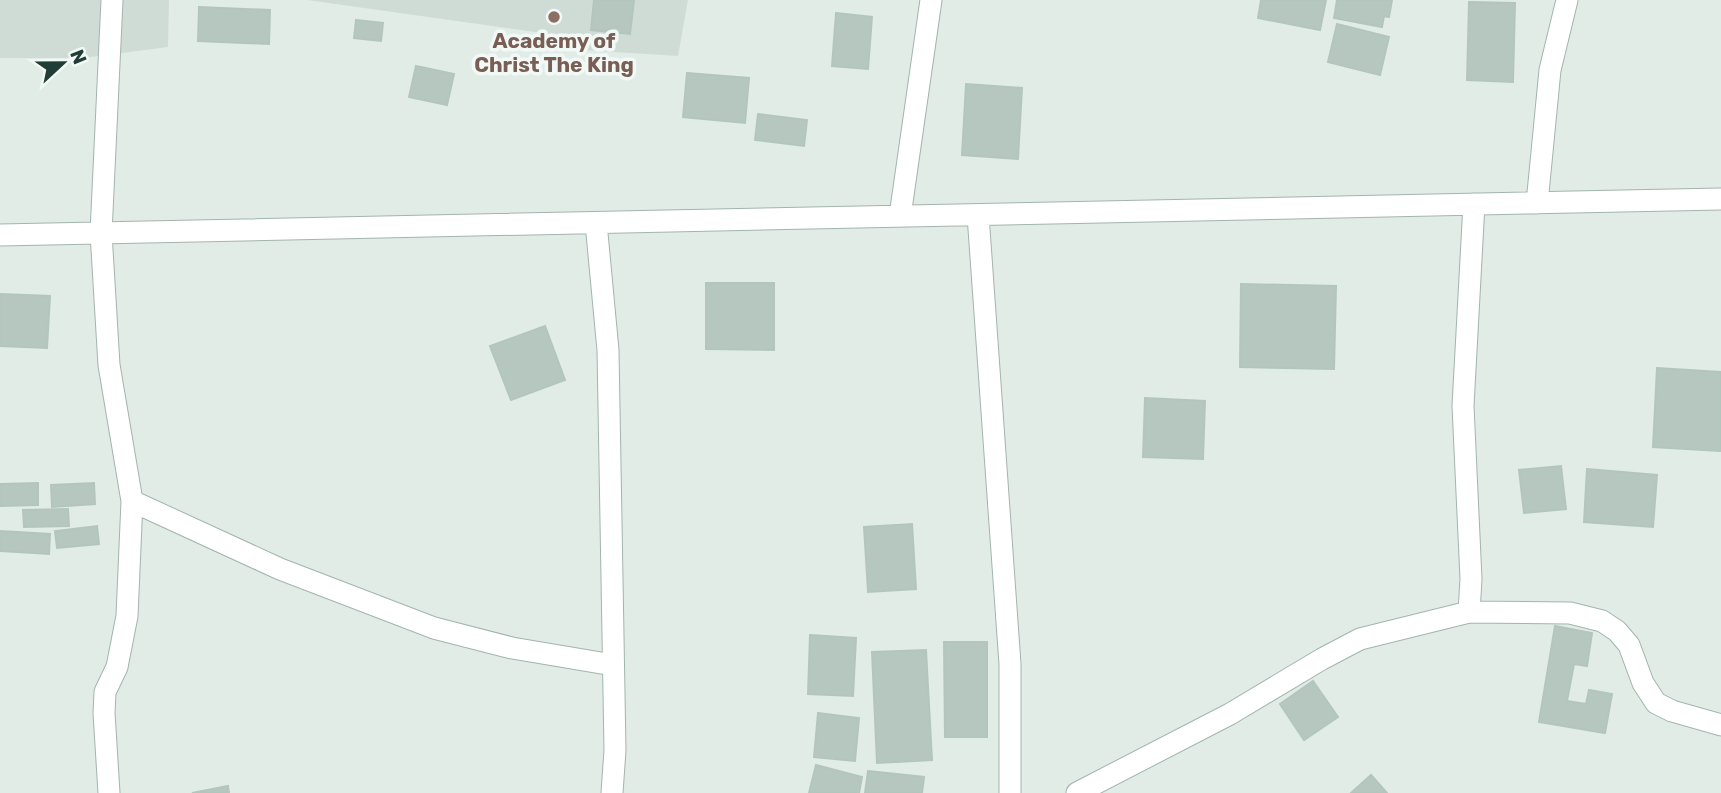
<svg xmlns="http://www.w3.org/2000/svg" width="1721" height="793" viewBox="0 0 1721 793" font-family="Rubik,sans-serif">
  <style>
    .built { fill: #cfdcd6 }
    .building { fill: #b6c7c0; stroke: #b3c6be; stroke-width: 2 }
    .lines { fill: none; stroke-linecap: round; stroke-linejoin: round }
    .street-casing { stroke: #a3b4ae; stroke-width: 23 }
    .street { stroke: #fff; stroke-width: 21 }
    .education-dot { fill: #8d6e63; stroke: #f1f8f5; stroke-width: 2.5 }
    .labels { text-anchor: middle; stroke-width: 7; stroke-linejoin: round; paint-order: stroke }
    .education-label { font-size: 21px; font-weight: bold; fill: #785e54; stroke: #f1f8f5 }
  </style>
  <rect width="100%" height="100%" fill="#e1ece7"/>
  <path class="built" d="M 0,0 L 169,0 L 168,47 L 83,58 L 0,58 Z
    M 307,0 L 688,0 L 678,56 L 583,50 L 542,33 Z"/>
  <path class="building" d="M 594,0 L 634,0 L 630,34 L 591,30 Z
    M 1261,0 L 1326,0 L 1320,30 L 1258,18 Z
    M 1337,0 L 1392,0 L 1389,17 L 1384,16 L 1382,27 L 1334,18 Z
    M 1469,2 L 1515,3 L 1513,82 L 1467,80 Z
    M 199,7 L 270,10 L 269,44 L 198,41 Z
    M 836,13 L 872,17 L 868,69 L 832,66 Z
    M 356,20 L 383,23 L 381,41 L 354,38 Z
    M 1337,24 L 1389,37 L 1380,75 L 1328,62 Z
    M 416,66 L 454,74 L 447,105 L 409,97 Z
    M 687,73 L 749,78 L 745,123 L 683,117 Z
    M 966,84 L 1022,88 L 1018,159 L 962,155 Z
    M 758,114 L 807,120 L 804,146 L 755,140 Z
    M 706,283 L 774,283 L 774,350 L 706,349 Z
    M 1241,284 L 1336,286 L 1334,369 L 1240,367 Z
    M 0,294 L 50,296 L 47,348 L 0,346 Z
    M 545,326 L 565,380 L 511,400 L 490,346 Z
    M 1657,368 L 1721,372 L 1721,451 L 1653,447 Z
    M 1145,398 L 1205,401 L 1203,459 L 1143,457 Z
    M 1561,466 L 1566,509 L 1524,513 L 1519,470 Z
    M 1587,469 L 1657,475 L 1653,527 L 1584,522 Z
    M 38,483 L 38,505 L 0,506 L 0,484 Z
    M 94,483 L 95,504 L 52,507 L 51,485 Z
    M 68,509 L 69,526 L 24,527 L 23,510 Z
    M 912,524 L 916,589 L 868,592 L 864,527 Z
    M 97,526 L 99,544 L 57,548 L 55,531 Z
    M 0,531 L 50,534 L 49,554 L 0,551 Z
    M 1555,626 L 1592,633 L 1587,666 L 1574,664 L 1567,701 L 1586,704 L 1589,690 L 1612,694 L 1605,733 L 1539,722 Z
    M 810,635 L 856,638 L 853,696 L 808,694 Z
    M 944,642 L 987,642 L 987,737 L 945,737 Z
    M 926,650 L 932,760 L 877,763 L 872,652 Z
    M 1313,681 L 1338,717 L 1304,740 L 1280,704 Z
    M 818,713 L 859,718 L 855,761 L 814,757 Z
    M 816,765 L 862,777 L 859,793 L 809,793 Z
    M 868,771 L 924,777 L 922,793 L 865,793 Z
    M 1371,775 L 1387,793 L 1351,793 Z
    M 228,786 L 229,793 L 192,793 Z"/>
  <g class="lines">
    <defs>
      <path id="street" d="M 1537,203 L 1550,70 L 1567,0
        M 978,215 L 1010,664 L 1010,793
        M 900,216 L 931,0
        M 596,223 L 608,350 L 615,750 L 612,793
        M 0,235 L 1721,199
        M 132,501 L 280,569 L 434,628 L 512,648 L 613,665
        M 1469,612 L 1471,579 L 1463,406 L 1474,204
        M 109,793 L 104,713 L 105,692 L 117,667 L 127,616 L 132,501 L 109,365 L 101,233 L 112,0
        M 1077,793 L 1230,714 L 1322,659 L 1360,639 L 1469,612 L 1570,613 L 1602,621 L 1617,631 L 1629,645 L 1643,683 L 1656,703 L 1672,711 L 1721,725"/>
    </defs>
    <use href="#street" class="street-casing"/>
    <use href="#street" class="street"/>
  </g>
  <circle class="education-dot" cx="554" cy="17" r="7"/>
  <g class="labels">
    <g class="education-label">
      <text x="554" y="48">Academy of<tspan x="554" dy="24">Christ The King</tspan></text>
    </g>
  </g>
  <g transform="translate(63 63) rotate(68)" stroke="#f1f8f5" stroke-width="5" paint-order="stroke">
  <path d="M0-5L12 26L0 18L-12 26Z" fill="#203d36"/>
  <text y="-10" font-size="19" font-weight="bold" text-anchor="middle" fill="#203d36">N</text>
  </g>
</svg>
